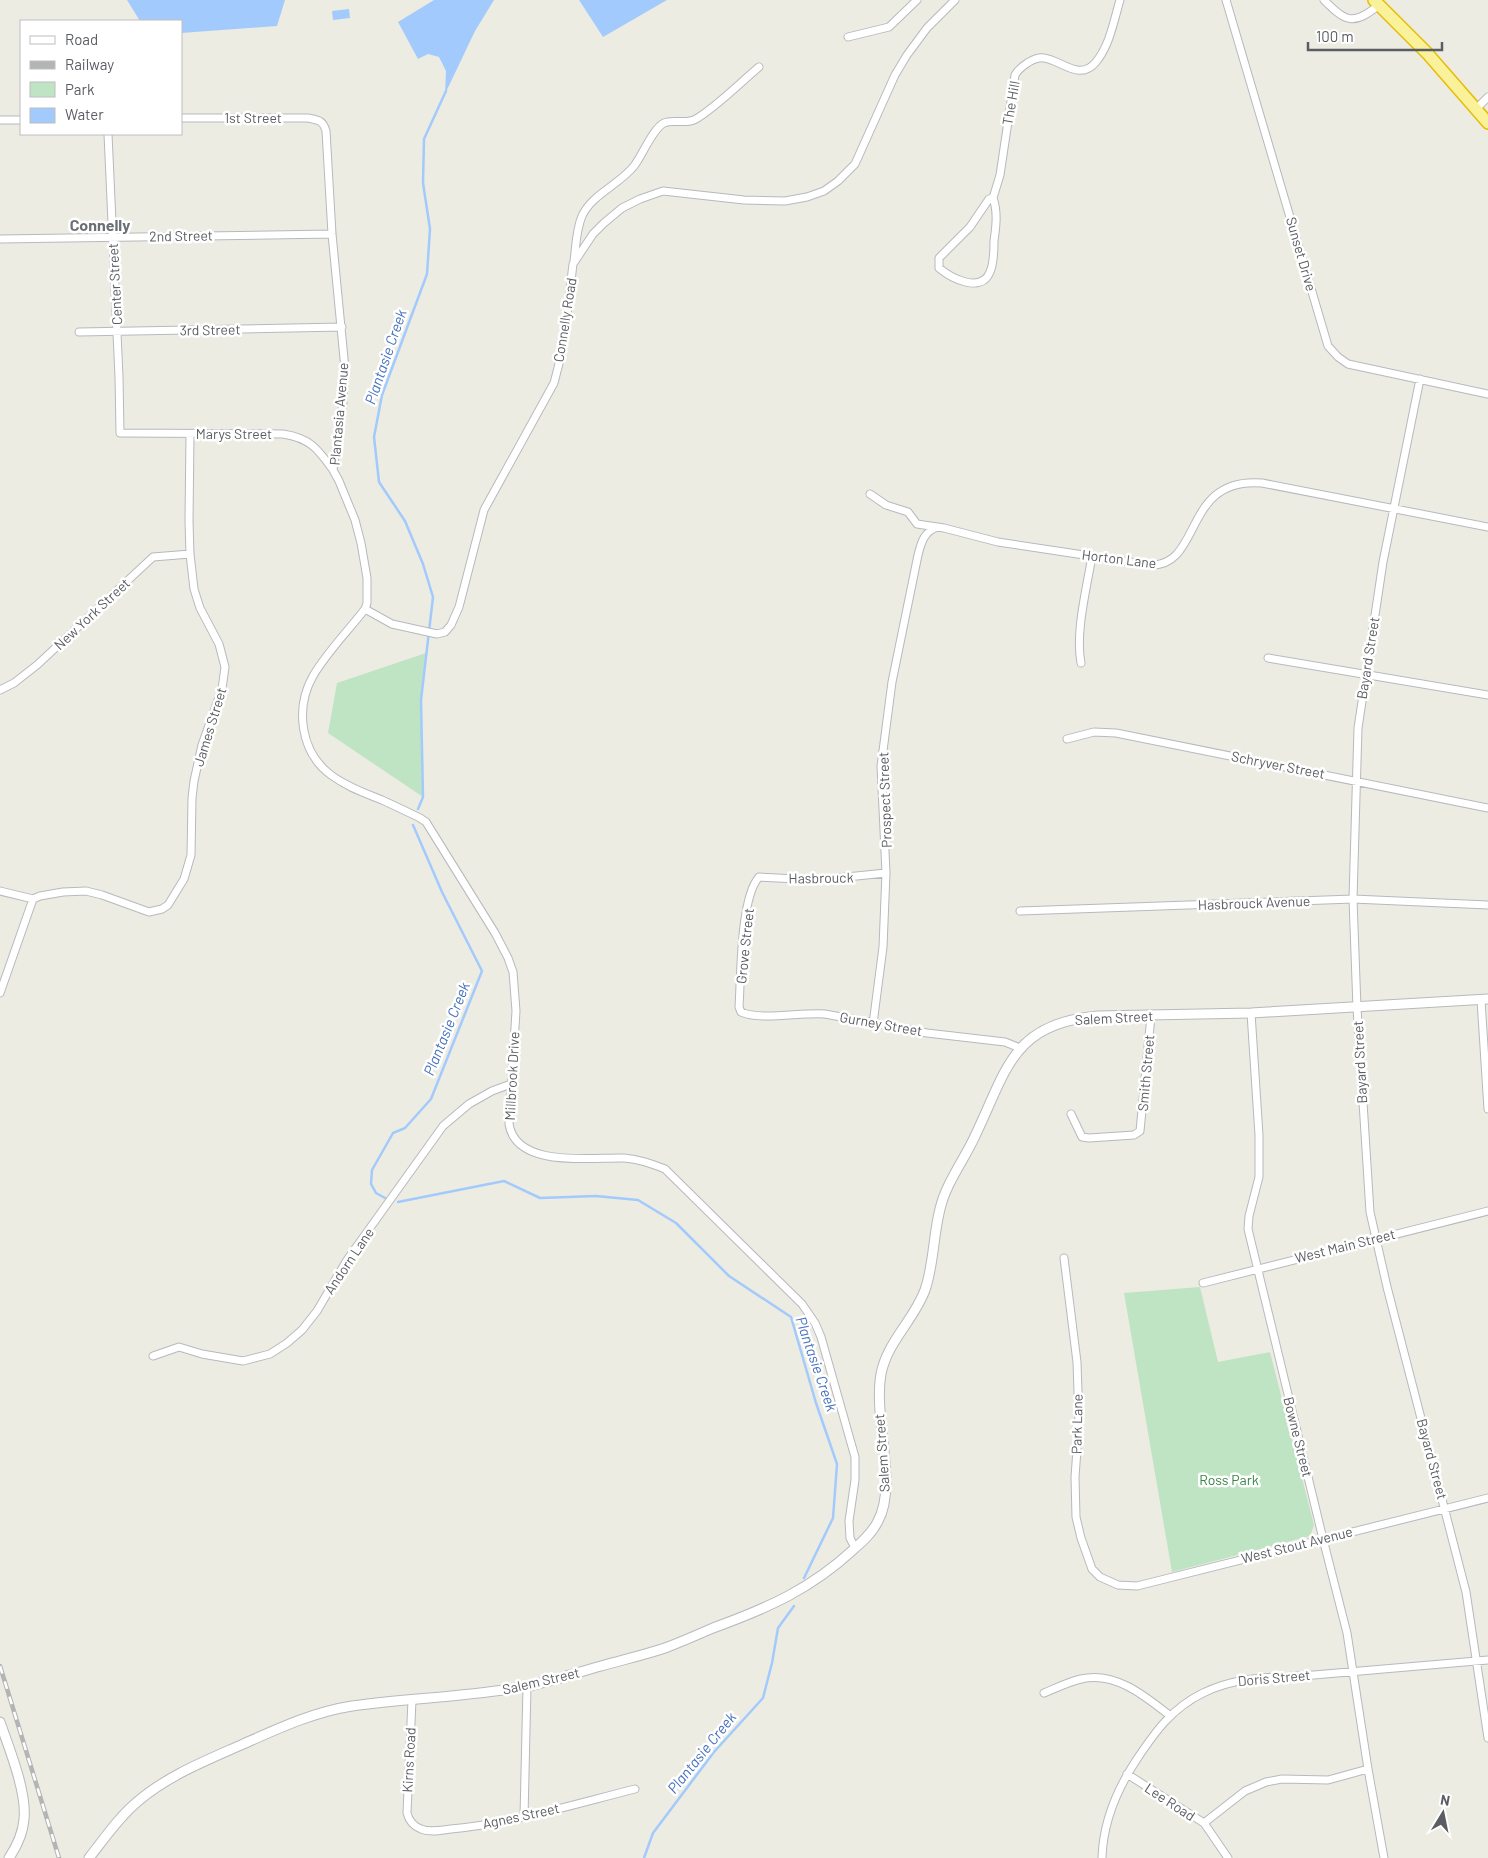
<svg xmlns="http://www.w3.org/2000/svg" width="1488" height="1858" viewBox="0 0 1488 1858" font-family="Barlow,sans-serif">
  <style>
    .green { fill: #bfe4c3 }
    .water { fill: #a3cafc }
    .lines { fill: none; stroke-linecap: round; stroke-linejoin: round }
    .stream { stroke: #a3cafc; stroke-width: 2.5 }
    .minor-casing { stroke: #b7b9be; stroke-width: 9 }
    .tertiary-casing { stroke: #b7b9be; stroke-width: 11 }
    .trunk-casing { stroke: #e7bd07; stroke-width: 14 }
    .minor { stroke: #fff; stroke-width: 7 }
    .tertiary { stroke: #fff; stroke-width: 9 }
    .trunk { stroke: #faf29a; stroke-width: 11 }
    .rail-casing { stroke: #b3b4b4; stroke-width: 4.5 }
    .rail { stroke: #fff; stroke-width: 2.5; stroke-dasharray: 8; stroke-linecap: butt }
    .labels { text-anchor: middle; stroke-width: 5; stroke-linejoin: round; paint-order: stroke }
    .street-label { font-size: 14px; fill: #5a5d62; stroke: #fff }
    .park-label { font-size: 14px; fill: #388445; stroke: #fff }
    .water-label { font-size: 15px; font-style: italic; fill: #4672bf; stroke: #fff }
    .quarter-label { font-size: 16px; font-weight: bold; fill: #6b6f74; stroke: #fff }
  </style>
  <rect width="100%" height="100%" fill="#edece2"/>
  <path class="green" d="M 426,653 L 421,700 L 423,797 L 328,733 L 337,683 Z
    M 1200,1287 L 1218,1362 L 1270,1352 L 1314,1525 L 1310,1536 L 1172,1572 L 1124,1293 Z"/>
  <path class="water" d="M 127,0 L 285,0 L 277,26 L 181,33 L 181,21 L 140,21 Z
    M 434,0 L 494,0 L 475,31 L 445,94 L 446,71 L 439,57 L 428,54 L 418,59 L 398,22 Z
    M 579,0 L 667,0 L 603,37 Z
    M 349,9 L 350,18 L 333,20 L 332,11 Z"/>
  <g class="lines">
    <path class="stream" d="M 418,809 L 423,797 L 421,700 L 433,597 L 423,564 L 405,521 L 379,482 L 374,437 L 382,395 L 427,274 L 430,229 L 423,183 L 424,139 L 446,91
      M 385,1198 L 376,1193 L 371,1184 L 372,1170 L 393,1133 L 405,1128 L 431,1099 L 482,971 L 442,892 L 413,825
      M 398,1202 L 504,1181 L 540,1198 L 596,1196 L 638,1200 L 676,1223 L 729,1276 L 791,1317 L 816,1403 L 837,1464 L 833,1518 L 804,1578
      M 644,1858 L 653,1833 L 714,1752 L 763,1698 L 772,1663 L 778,1628 L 794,1606"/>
    <defs>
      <path id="minor" d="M 1226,0 L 1328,346 L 1338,357 L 1348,364 L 1488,394
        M 1324,0 C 1346,22 1353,26 1379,5
        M 848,37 L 889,27 L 917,0
        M 1476,109 L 1488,97
        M 181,118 L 308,118 C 318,120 323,120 326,131 L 332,234 L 345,369 L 343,402 L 333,470 L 339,481 L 355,520 L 361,543 L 367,578 L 367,603 L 365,609 C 348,631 327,652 313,676 C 295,708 300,752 331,775 C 347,787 365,793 382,800 C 395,806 408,812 420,818 L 426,822 L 495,933 L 508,958 L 513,972 L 516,1011 L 509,1124 C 516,1169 593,1157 624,1158 C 639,1159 652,1164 665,1169 L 802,1304 L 815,1323 L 821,1337 L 855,1457 L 855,1480 L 849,1521 L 850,1538 L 855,1548
        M 0,120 L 21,120
        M 108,134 L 119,377 L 120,433 L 283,434 C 310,438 318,449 333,470
        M 993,198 L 1000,175 L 1015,75 C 1019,68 1023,66 1029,62 C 1034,59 1038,57 1044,58 C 1061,60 1080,82 1096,62 C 1110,45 1114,20 1120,0
        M 993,198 C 998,212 996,227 994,241 C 994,251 994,263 990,272 C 981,294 951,278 939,268 L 939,258 L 970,227 L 989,199 Z
        M 0,239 L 332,234
        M 574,261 C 576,246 576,230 582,216 C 592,194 619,185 634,166 C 642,156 653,128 664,123 C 672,119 684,124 694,120 C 713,110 742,81 759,67
        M 79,332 L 342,327
        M 1420,379 L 1383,562 L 1358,728 L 1353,899 L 1357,1008 L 1370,1212 L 1387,1287 L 1466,1592 L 1488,1738
        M 870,494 L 886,505 L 908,512 L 917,524 L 944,528 L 998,542 L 1150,565 C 1203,567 1182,476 1262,483 L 1488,527
        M 365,609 L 392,624 L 437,634 L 445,632 L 451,625 L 459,607 L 484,510 L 554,383 L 563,348 L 573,264 L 593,234 L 604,223 L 622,208 L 640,199 L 663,191 L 744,200 L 785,201 L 807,197 L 824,191 L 838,181 L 855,164 L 895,75 L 907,55 L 927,28 L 955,0
        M 1268,658 L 1488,695
        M 1081,663 C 1075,632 1087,587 1092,556
        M 0,690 L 14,683 L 37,665 L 153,557 L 190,554
        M 1067,739 L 1094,732 L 1116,733 L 1488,808
        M 886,873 L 817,880 L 759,877 C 740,898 741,978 739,1007 L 741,1012 C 760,1021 802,1012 825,1014 L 927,1033 L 1005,1042 L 1020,1048
        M 0,891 L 33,899 L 40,896 L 63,892 L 86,891 L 102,895 L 149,912 L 162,909 L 168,905 L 184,879 L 191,855 L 192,798 L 194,781 L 202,745 L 222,689 L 225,667 L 219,644 L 200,608 L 194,589 L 190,554 L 189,521 L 190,435
        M 1020,911 L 1353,899 L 1488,905
        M 0,993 L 33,899
        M 1481,1000 L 1488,1109
        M 1251,1013 L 1259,1135 L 1259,1177 L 1249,1216 L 1248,1229 L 1323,1539 L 1347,1633 L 1368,1769 L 1384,1858
        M 873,1024 L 883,947 L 886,873 L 881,766 L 892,682 L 918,555 C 921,543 924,531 938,527
        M 1071,1114 L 1082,1137 L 1089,1138 L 1134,1135 L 1140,1131 L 1151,1016
        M 1064,1258 L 1077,1362 L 1079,1422 L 1075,1477 L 1076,1517 L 1081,1538 L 1092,1569 L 1100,1577 L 1118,1585 L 1137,1586 L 1488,1498
        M 1203,1283 L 1488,1211
        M 153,1356 L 179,1347 L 202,1354 L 243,1361 L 270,1354 L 287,1343 L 302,1330 L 317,1311 L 347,1260 L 443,1126 L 469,1104 L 492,1091 L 511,1084
        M 1044,1693 C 1056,1688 1068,1682 1081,1679 C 1115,1671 1145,1696 1169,1715
        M 412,1700 L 407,1813 C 409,1821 413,1826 421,1829 C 430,1833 442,1830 451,1829 C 514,1823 575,1804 635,1789
        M 1127,1774 L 1204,1823 L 1228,1858
        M 524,1817 L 527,1687
        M 1204,1823 L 1245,1791 L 1266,1782 L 1282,1779 L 1328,1780 L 1368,1769
        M 1102,1858 C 1103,1822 1117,1789 1137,1759 C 1155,1732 1172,1708 1203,1693 C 1240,1675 1274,1678 1314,1675 C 1372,1670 1430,1665 1488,1660"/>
      <path id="tertiary" d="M 0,1722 C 9,1748 27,1792 24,1819 C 23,1833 17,1846 9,1858
        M 89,1858 C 104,1839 118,1818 137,1802 C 167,1776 205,1761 241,1745 C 277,1729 313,1712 352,1706 C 409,1698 466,1697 522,1687 C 548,1683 575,1673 601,1666 C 622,1660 644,1655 665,1648 C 681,1642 697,1635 713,1628 C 768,1608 811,1589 854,1549 C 863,1541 873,1532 878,1521 C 898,1485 873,1418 881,1374 C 887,1342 914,1320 925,1290 C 934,1264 933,1236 940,1209 C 946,1183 964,1160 975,1136 C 1007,1070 1012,1023 1098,1016 L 1251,1013 L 1488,999"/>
      <path id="trunk" d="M 1374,0 L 1427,53 L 1488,123"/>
    </defs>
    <use href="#minor" class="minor-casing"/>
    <use href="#tertiary" class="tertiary-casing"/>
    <use href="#trunk" class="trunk-casing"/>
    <use href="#minor" class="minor"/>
    <use href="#tertiary" class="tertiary"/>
    <use href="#trunk" class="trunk"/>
    <defs>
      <path id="rail" d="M 0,1666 L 59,1858"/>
    </defs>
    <use href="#rail" class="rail-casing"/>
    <use href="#rail" class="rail"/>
  </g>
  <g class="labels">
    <g class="street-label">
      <text transform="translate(1011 103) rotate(-80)" y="5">The Hill</text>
      <text x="253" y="123">1st Street</text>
      <text transform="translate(181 236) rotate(-1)" y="5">2nd Street</text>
      <text transform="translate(1301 254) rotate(74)" y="5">Sunset Drive</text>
      <text transform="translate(115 284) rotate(-93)" y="5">Center Street</text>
      <text transform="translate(565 320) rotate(-81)" y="5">Connelly Road</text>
      <text transform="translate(210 330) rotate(-1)" y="5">3rd Street</text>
      <text transform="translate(339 414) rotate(-85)" y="5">Plantasia Avenue</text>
      <text x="234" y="439">Marys Street</text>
      <text transform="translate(1119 559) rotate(7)" y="5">Horton Lane</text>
      <text transform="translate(92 614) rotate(-43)" y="5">New York Street</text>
      <text transform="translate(1368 658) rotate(-81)" y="5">Bayard Street</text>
      <text transform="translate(210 727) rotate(-73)" y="5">James Street</text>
      <text transform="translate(1278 765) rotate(11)" y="5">Schryver Street</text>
      <text transform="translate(885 800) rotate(-92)" y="5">Prospect Street</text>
      <text transform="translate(821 878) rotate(-1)" y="5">Hasbrouck</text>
      <text transform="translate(1254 903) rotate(-2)" y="5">Hasbrouck Avenue</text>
      <text transform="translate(745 946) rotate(-84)" y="5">Grove Street</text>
      <text transform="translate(1114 1018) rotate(-3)" y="5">Salem Street</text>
      <text transform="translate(881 1024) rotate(10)" y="5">Gurney Street</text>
      <text transform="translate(1360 1062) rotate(-93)" y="5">Bayard Street</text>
      <text transform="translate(1146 1073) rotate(-85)" y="5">Smith Street</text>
      <text transform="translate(512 1076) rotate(-87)" y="5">Millbrook Drive</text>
      <text transform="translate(1345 1246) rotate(-14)" y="5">West Main Street</text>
      <text transform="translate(349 1261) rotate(-56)" y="5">Andorn Lane</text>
      <text transform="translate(1077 1424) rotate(-89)" y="5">Park Lane</text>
      <text transform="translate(1298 1437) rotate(76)" y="5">Bowne Street</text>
      <text transform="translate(882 1453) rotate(-94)" y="5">Salem Street</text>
      <text transform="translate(1432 1459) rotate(75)" y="5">Bayard Street</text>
      <text transform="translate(1297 1545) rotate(-14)" y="5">West Stout Avenue</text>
      <text transform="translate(1274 1678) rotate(-5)" y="5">Doris Street</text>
      <text transform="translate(541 1681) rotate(-13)" y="5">Salem Street</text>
      <text transform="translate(409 1760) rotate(-87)" y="5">Kirns Road</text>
      <text transform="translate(1170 1802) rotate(33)" y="5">Lee Road</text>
      <text transform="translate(521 1816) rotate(-12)" y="5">Agnes Street</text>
    </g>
    <g class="park-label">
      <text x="1229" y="1485">Ross Park</text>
    </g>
    <g class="water-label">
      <text transform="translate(386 357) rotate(-71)" y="5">Plantasie Creek</text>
      <text transform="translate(447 1029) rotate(-68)" y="5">Plantasie Creek</text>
      <text transform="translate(816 1364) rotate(71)" y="5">Plantasie Creek</text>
      <text transform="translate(702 1753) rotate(-51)" y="5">Plantasie Creek</text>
    </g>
    <g class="quarter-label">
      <text x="100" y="231">Connelly</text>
    </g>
  </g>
  <rect x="20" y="20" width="162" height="115" fill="#ffffff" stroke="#bdbec0"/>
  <rect x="30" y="36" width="25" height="8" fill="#ffffff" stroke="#bdbec0"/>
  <text x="65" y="45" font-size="15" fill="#5a5d62">Road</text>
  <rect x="30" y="61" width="25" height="8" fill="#b3b4b4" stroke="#bdbec0"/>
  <text x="65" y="70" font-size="15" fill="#5a5d62">Railway</text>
  <rect x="30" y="82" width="25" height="15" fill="#bfe4c3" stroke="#bdbec0"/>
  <text x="65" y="95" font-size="15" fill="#5a5d62">Park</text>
  <rect x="30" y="108" width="25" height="15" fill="#a3cafc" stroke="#bdbec0"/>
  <text x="65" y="120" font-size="15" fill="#5a5d62">Water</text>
  <g transform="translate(1443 1813) rotate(10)" stroke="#ffffff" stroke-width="4" paint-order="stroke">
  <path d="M0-4L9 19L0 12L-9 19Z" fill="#5a5d62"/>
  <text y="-8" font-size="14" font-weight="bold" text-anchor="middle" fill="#5a5d62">N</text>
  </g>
  <path d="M1308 42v8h134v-8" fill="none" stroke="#5a5d62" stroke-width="2.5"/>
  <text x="1316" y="42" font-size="15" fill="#5a5d62" stroke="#ffffff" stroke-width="4" paint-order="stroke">100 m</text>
</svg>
